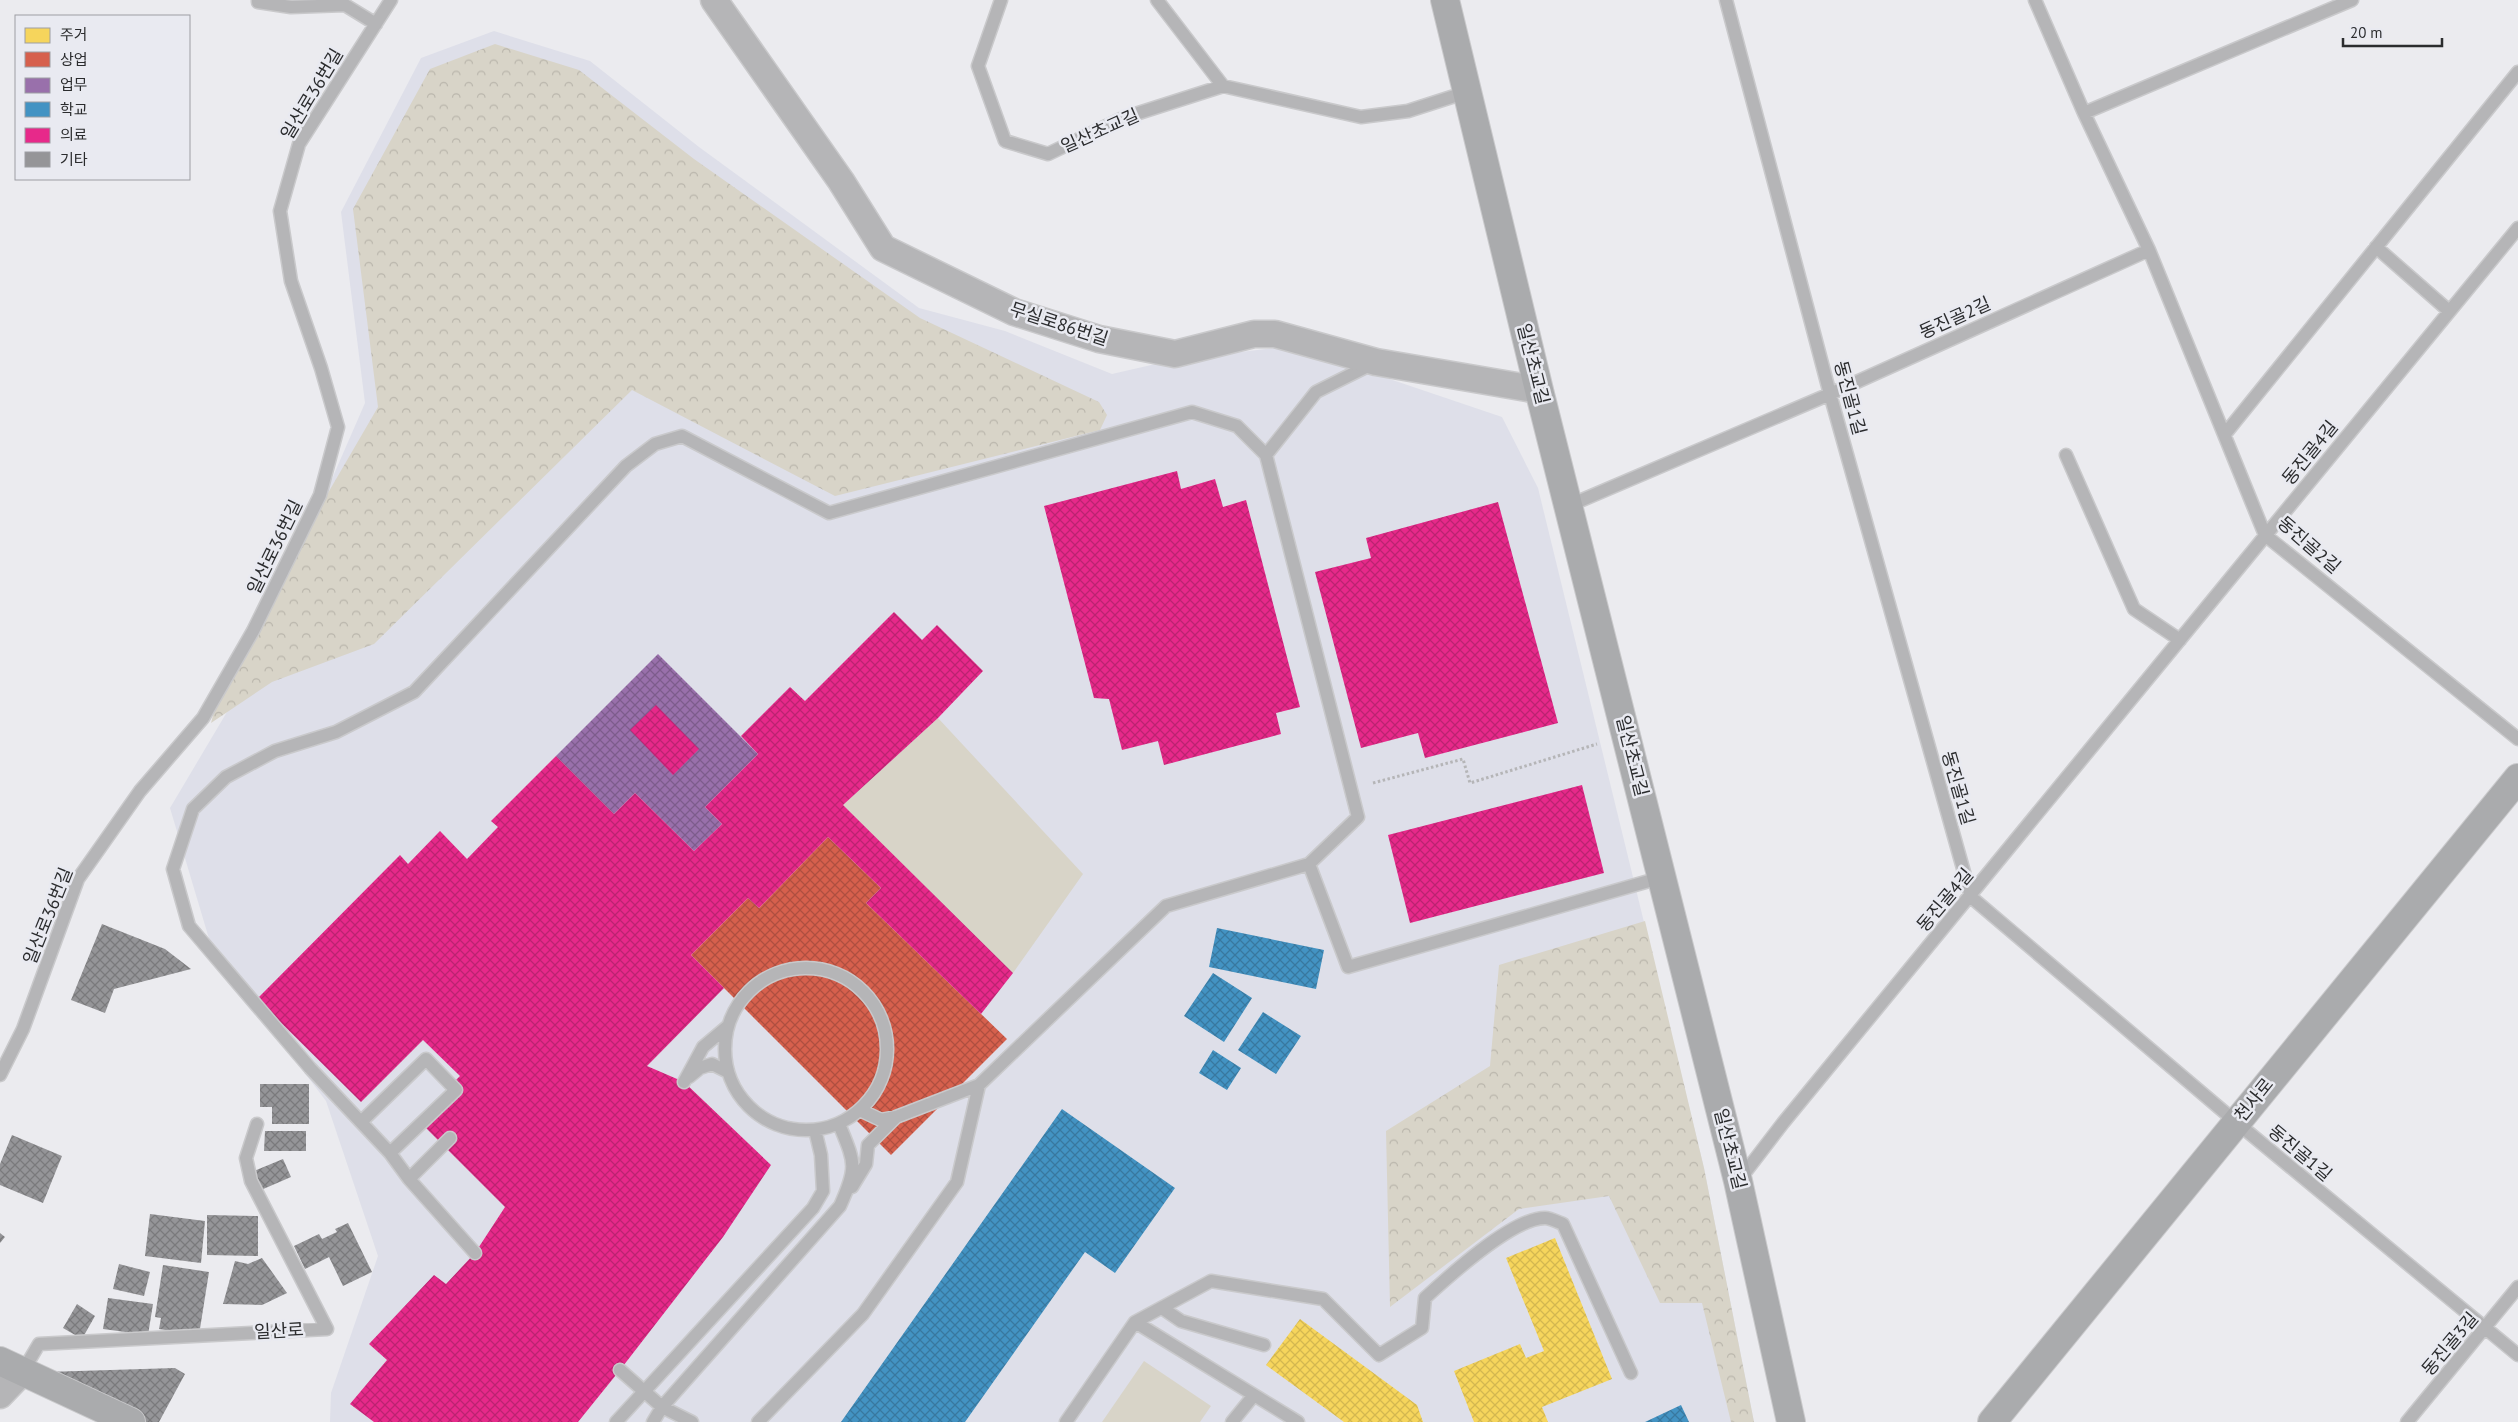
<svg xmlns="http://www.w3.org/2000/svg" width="2518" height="1422" viewBox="0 0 2518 1422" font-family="'PT Sans','Noto Sans KR',sans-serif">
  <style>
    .built { fill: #dedfe9 }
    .grass { fill: #d8d4c8 }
    .forest { fill: url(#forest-crowns) }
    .homes { fill: url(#homes-cross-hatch) }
    .shops { fill: url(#shops-cross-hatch) }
    .offices { fill: url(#offices-cross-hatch) }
    .schools { fill: url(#schools-cross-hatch) }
    .health { fill: url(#health-cross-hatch) }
    .building { fill: url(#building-cross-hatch) }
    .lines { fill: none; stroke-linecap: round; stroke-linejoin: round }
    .lane-casing { stroke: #c9c9cb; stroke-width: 15 }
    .street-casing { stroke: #c9c9cb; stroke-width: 29 }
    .secondary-casing { stroke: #c9c9cb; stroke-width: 30 }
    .path { stroke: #b5b5b7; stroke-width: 3; stroke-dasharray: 2.5 2.5; stroke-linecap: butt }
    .lane { stroke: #b5b5b7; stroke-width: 12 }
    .street { stroke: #b5b5b7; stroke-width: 26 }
    .secondary { stroke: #aaabad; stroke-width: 28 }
    .labels { text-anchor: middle; stroke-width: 5; stroke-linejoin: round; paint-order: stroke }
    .street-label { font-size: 18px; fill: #2b2c2e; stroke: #e9eaf1 }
  </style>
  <defs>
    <pattern id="forest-crowns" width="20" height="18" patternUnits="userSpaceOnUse" patternTransform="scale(1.25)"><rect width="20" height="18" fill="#d8d4c8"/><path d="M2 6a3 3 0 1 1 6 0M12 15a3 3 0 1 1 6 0" fill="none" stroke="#bab6ac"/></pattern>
    <pattern id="homes-cross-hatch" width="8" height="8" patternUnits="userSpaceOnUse" patternTransform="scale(1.25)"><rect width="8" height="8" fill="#f6d55c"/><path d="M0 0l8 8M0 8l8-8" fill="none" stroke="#d3b750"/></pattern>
    <pattern id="shops-cross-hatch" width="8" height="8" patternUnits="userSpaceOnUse" patternTransform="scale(1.25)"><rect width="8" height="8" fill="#d6604d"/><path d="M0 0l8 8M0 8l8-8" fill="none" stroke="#ae4f40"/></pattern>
    <pattern id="offices-cross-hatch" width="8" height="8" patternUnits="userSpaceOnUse" patternTransform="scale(1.25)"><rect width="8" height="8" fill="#9970ab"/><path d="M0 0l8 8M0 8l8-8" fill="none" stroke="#7d5c8c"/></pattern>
    <pattern id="schools-cross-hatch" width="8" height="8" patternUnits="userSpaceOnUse" patternTransform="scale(1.25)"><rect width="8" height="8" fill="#4393c3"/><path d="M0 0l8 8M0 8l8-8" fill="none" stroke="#38789f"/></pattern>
    <pattern id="health-cross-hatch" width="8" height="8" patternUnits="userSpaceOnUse" patternTransform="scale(1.25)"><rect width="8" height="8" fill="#e7298a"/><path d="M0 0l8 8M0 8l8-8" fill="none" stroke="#bb2371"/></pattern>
    <pattern id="building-cross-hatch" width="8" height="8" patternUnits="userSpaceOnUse" patternTransform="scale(1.25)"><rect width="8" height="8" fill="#959598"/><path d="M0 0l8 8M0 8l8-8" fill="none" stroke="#7a7a7c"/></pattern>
  </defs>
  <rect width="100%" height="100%" fill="#ebebef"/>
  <path class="built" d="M 494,31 L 590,61 L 699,147 L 919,308 L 1005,331 L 1112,374 L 1173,360 L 1292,346 L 1502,417 L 1538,488 L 1704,1168 L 1754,1422 L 330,1422 L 331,1393 L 378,1256 L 326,1101 L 213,952 L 170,808 L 240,690 L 365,403 L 341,212 L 421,58 Z"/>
  <path class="grass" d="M 938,718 L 1083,874 L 1013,973 L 843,805 Z
    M 1144,1361 L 1211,1406 L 1200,1422 L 1102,1422 Z"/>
  <path class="forest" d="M 495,44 L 579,70 L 694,159 L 920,318 L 1099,402 L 1107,415 L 1100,430 L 835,496 L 632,390 L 374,644 L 272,682 L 211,723 L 225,670 L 378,407 L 353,209 L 430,69 Z
    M 1645,921 L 1704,1168 L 1754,1422 L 1731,1422 L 1702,1303 L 1660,1303 L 1609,1196 L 1519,1209 L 1390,1307 L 1386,1131 L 1490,1066 L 1499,965 Z"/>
  <path class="homes" d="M 1555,1238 L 1612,1379 L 1542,1407 L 1548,1422 L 1474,1422 L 1454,1371 L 1520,1344 L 1526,1358 L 1544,1351 L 1506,1258 Z
    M 1300,1319 L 1417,1405 L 1423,1422 L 1344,1422 L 1266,1365 Z"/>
  <path class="shops" d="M 828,837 L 881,888 L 866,903 L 1007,1039 L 891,1155 L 691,955 L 748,898 L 759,908 Z"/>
  <path class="offices" d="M 658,654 L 758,754 L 705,807 L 722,824 L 694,851 L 635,793 L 614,814 L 556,756 Z"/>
  <path class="schools" d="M 1217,928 L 1324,950 L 1316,989 L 1209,967 Z
    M 1213,973 L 1252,998 L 1224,1042 L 1184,1016 Z
    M 1263,1012 L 1301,1036 L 1276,1074 L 1238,1050 Z
    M 1213,1050 L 1241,1068 L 1227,1090 L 1199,1073 Z
    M 1062,1109 L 1175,1188 L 1115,1273 L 1085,1252 L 965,1422 L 841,1422 Z
    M 1681,1405 L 1689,1422 L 1645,1422 Z"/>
  <path class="health" d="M 1177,471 L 1181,489 L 1215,479 L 1223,507 L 1246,500 L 1300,707 L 1276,713 L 1281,734 L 1164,765 L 1158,741 L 1122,750 L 1109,699 L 1094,698 L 1044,506 Z
    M 1498,502 L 1558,723 L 1425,758 L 1418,733 L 1361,748 L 1315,572 L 1371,558 L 1366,538 Z
    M 894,612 L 922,640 L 937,625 L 983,671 L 938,718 L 843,805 L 1013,973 L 981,1014 L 866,903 L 881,888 L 828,837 L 759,908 L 748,898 L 691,955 L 724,988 L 647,1066 L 684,1082 L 771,1165 L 723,1237 L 620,1370 L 578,1422 L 374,1422 L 350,1404 L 387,1360 L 369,1344 L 434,1275 L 446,1284 L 475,1253 L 505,1207 L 417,1119 L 460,1076 L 423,1040 L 361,1102 L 257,999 L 400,855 L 408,864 L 440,831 L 467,859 L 498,827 L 491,821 L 556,756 L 614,814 L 635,793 L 694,851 L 722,824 L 705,807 L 758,754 L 741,736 L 790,687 L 805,701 Z
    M 656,705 L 699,749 L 673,775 L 630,730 Z
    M 1582,785 L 1604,873 L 1410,923 L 1388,835 Z"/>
  <path class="building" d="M 102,924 L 165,949 L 191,969 L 114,989 L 105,1013 L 71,1000 Z
    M 260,1084 L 309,1084 L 309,1124 L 272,1124 L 272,1107 L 260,1107 Z
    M 265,1131 L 306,1131 L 306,1151 L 264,1151 Z
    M 12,1135 L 62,1156 L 43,1203 L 0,1185 L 0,1164 Z
    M 283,1159 L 291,1177 L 261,1190 L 254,1171 Z
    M 150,1214 L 205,1221 L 201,1263 L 145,1256 Z
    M 207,1215 L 258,1216 L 258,1256 L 207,1255 Z
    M 348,1223 L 372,1272 L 343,1286 L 329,1257 L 305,1269 L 294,1246 L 319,1234 L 322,1239 L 337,1232 L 335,1229 Z
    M 0,1233 L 5,1237 L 0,1243 Z
    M 262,1258 L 287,1293 L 262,1305 L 223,1304 L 235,1261 L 248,1264 Z
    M 119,1264 L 150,1272 L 144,1296 L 113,1289 Z
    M 163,1265 L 209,1272 L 199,1335 L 159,1329 L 161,1318 L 155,1317 Z
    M 108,1298 L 153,1304 L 148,1335 L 103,1329 Z
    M 77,1304 L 95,1316 L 82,1339 L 63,1328 Z
    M 175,1368 L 185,1374 L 159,1422 L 145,1422 L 46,1372 Z"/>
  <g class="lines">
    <defs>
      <path id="lane" d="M 258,0 L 258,2 L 291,7 L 345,5 L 376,24
        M 1001,0 L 978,66 L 1005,141 L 1048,154 L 1123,118 L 1223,86 L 1361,117 L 1408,111 L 1467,92
        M 1157,0 L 1223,86
        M 1726,0 L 1830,394 L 1971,897 L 2236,1122 L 2518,1355
        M 2035,0 L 2084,113 L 2149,250 L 2265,535 L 2518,739
        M 2084,113 L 2352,0
        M 2376,247 L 2449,311
        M 2225,434 L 2518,72
        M 1266,455 L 1316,392 L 1374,363
        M 2066,455 L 2134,609 L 2180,640
        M 1568,506 L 1830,394 L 2149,250
        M 1309,864 L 1348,967 L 1663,877
        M725 1049a81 81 0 1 1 162 0a81 81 0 1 1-162 0Z
        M 0,1075 L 23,1029 L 78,879 L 140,791 L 203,718 L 253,631 L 320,495 L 338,427 L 321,368 L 291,281 L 280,211 L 299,144 L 391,0
        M 689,1077 L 700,1068 L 712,1064 L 728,1072
        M 684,1082 L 703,1047 L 728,1026
        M 860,1110 L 881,1120 L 896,1117 L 979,1085
        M 361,1122 L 426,1059 L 456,1090 L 390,1153
        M 409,1179 L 450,1138
        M 1740,1179 L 1783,1123 L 2518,228
        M 852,1187 L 866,1164 L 868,1145 L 896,1117
        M 475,1253 L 409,1179 L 390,1153 L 310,1068 L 189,926 L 173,869 L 193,809 L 226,777 L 275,751 L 336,732 L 414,692 L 626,466 L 655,444 L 682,436 L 829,513 L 1192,412 L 1237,426 L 1266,455 L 1358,817 L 1309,864 L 1166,906 L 979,1085 L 957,1182 L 863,1314 L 758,1422
        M 1162,1308 L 1181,1321 L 1264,1345
        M 1135,1322 L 1298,1422
        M 620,1370 L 662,1407 L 692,1422
        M 23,1371 L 39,1344 L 327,1329 L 251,1181 L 246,1158 L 257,1124
        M 616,1422 L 813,1208 L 823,1191 L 821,1155 L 815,1130
        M 653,1422 L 662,1407 L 840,1206 C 858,1166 855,1163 839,1124
        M 1066,1422 L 1135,1322 L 1211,1281 L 1323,1299 L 1379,1355 L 1422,1328 L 1425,1298 C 1449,1276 1512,1218 1545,1218 C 1550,1218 1558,1222 1563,1224 L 1631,1373
        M 1232,1422 L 1254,1395
        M 2407,1422 L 2518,1287"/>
      <path id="street" d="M 714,0 L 841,181 L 883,248 L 1014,312 L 1099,339 L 1175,354 L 1254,334 L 1275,334 L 1376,362 L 1539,390
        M 0,1395 L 23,1371"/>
      <path id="secondary" d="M 1445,0 L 1539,390 L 1738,1181 L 1791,1422
        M 0,1361 L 131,1422
        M 1992,1422 L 2518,778"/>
    </defs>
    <use href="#lane" class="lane-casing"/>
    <use href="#street" class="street-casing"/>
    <use href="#secondary" class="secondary-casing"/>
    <path class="path" d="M 1373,783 L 1463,759 L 1470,783 L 1597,744"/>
    <use href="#lane" class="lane"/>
    <use href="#street" class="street"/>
    <use href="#secondary" class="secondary"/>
  </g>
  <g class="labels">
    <g class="street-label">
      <text transform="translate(312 94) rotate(-59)" y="6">일산로36번길</text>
      <text transform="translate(1100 131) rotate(-24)" y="6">일산초교길</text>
      <text transform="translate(1955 318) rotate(-24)" y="6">동진골2길</text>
      <text transform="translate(1059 324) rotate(18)" y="6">무실로86번길</text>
      <text transform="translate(1533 364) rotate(76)" y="6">일산초교길</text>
      <text transform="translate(1850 398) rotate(75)" y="6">동진골1길</text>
      <text transform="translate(2310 453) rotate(-51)" y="6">동진골4길</text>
      <text transform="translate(2309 545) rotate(41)" y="6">동진골2길</text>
      <text transform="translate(275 547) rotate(-64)" y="6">일산로36번길</text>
      <text transform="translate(1632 756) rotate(76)" y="6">일산초교길</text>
      <text transform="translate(1958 788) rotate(74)" y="6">동진골1길</text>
      <text transform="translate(1945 900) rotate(-50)" y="6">동진골4길</text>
      <text transform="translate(48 916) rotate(-68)" y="6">일산로36번길</text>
      <text transform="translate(2254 1100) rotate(-51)" y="6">천사로</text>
      <text transform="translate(1730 1149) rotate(76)" y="6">일산초교길</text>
      <text transform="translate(2300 1153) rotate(40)" y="6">동진골1길</text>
      <text transform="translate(279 1331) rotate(-3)" y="6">일산로</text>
      <text transform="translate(2450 1344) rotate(-50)" y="6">동진골3길</text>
    </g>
  </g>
  <rect x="15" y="15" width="175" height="165" fill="#e9eaf1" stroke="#9d9ea3"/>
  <rect x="25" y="28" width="25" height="15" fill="#f6d55c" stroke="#9d9ea3"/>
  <text x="60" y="40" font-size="15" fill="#2b2c2e">주거</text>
  <rect x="25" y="52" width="25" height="15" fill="#d6604d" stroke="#9d9ea3"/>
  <text x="60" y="65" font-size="15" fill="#2b2c2e">상업</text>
  <rect x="25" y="78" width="25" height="15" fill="#9970ab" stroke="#9d9ea3"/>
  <text x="60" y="90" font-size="15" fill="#2b2c2e">업무</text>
  <rect x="25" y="102" width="25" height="15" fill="#4393c3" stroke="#9d9ea3"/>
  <text x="60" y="115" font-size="15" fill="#2b2c2e">학교</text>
  <rect x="25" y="128" width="25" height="15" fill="#e7298a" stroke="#9d9ea3"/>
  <text x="60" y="140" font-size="15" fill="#2b2c2e">의료</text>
  <rect x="25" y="152" width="25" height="15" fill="#959598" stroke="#9d9ea3"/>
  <text x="60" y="165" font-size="15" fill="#2b2c2e">기타</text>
  <path d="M2343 38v8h99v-8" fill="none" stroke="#2b2c2e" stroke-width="2.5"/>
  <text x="2350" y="38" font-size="15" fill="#2b2c2e" stroke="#e9eaf1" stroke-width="4" paint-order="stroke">20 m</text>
</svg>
